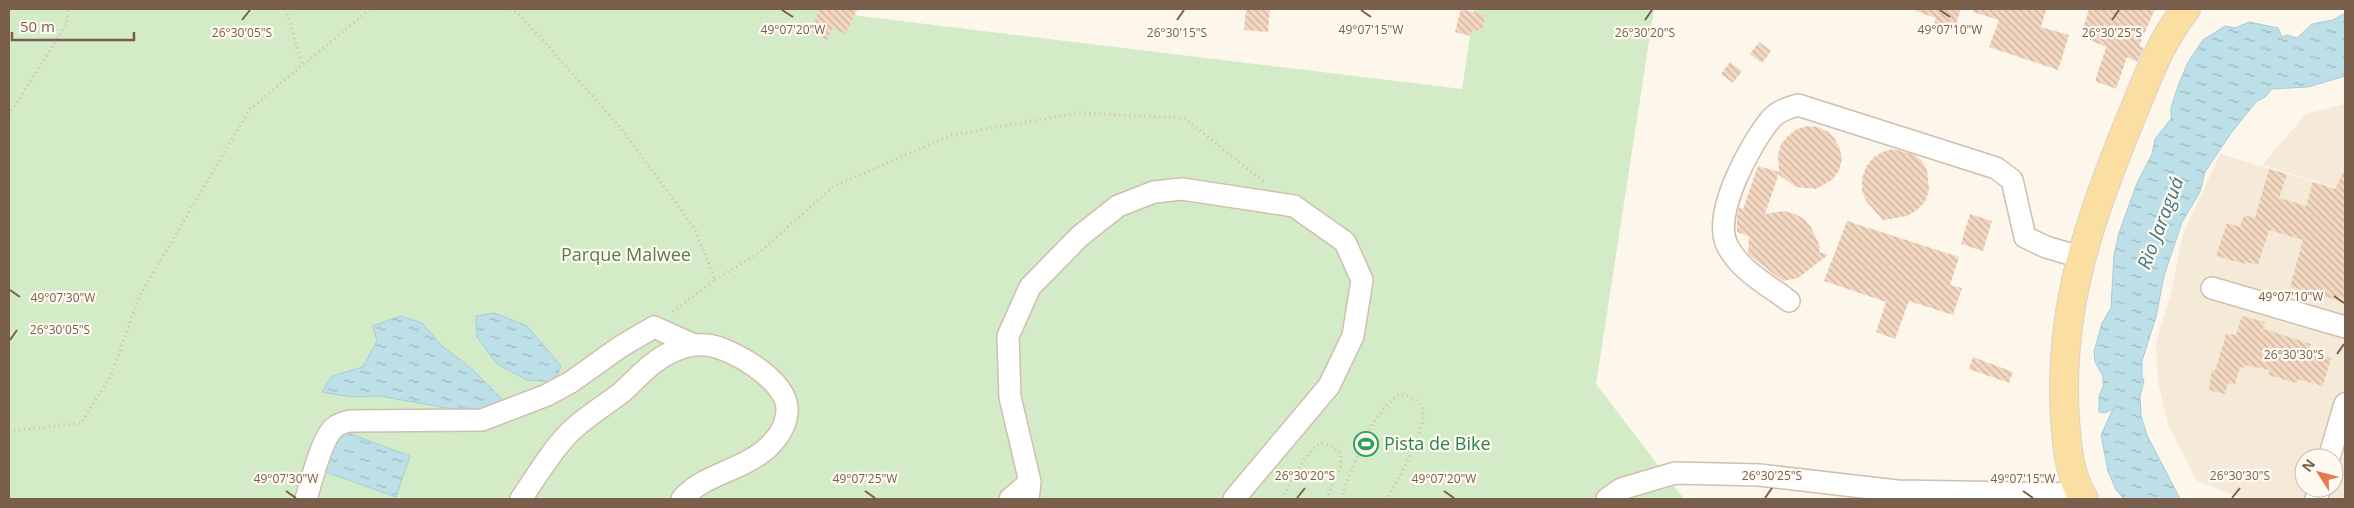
<svg xmlns="http://www.w3.org/2000/svg" width="2354" height="508" viewBox="0 0 2354 508" font-family="'Open Sans',sans-serif">
  <style>
    .residential { fill: #f5e9d8; fill-rule: evenodd }
    .park { fill: #d4ebc7 }
    .water { fill: url(#water-ripples); stroke: #a3ced9 }
    .building { fill: url(#building-back-hatch) }
    .lines { fill: none; stroke-linecap: round; stroke-linejoin: round }
    .minor-casing { stroke: #d0bfae; stroke-width: 24 }
    .major-casing { stroke: #d9d2cd; stroke-width: 30 }
    .path { stroke: #d8bba3; stroke-width: 3; stroke-dasharray: 1 4; stroke-linecap: butt }
    .minor { stroke: #fff; stroke-width: 21 }
    .major { stroke: #fbdfa2; stroke-width: 28 }
    .ticks { fill: none; stroke: #795e4c; stroke-width: 2 }
    .labels { text-anchor: middle; stroke-width: 4.5; stroke-linejoin: round; paint-order: stroke }
    .park-label { font-size: 18px; fill: #527f43; stroke: #fffaf1 }
    .leisure-label { font-size: 18px; fill: #27864d; stroke: #fffaf1; text-anchor: start }
    .water-label { font-size: 19px; font-style: italic; fill: #427685; stroke: #fffaf1 }
    .ticks-label { font-size: 12px; text-anchor: middle; fill: #795e4c; stroke: #fffaf1; stroke-width: 4.5; stroke-linejoin: round; paint-order: stroke }
  </style>
  <defs>
    <pattern id="water-ripples" width="26" height="14" patternUnits="userSpaceOnUse" patternTransform="scale(1.25)"><rect width="26" height="14" fill="#bddfe7"/><path d="M2 4q2-2 4 0t4 0M15 11q2-2 4 0t4 0" fill="none" stroke="#9eb8bd"/></pattern>
    <pattern id="building-back-hatch" width="6" height="6" patternUnits="userSpaceOnUse" patternTransform="scale(1.25)"><rect width="6" height="6" fill="#f3d7c1"/><path d="M-1 5l2 2M0 0l6 6M5-1l2 2" fill="none" stroke="#cab29f"/></pattern>
  </defs>
  <rect width="100%" height="100%" fill="#fdf6ea"/>
  <path class="residential" d="M 2345,104 L 2345,190 L 2262,165 L 2306,114 Z
    M 2220,154 L 2345,191 L 2345,499 L 2244,499 L 2197,481 L 2168,424 L 2158,382 L 2156,342 L 2172,289 L 2183,234 ZM 2304,458 L 2334,458 L 2334,488 L 2304,488 Z"/>
  <path class="park" d="M 9,9 L 824,9 L 835,13 L 1462,89 L 1474,9 L 1654,9 L 1596,384 L 1684,499 L 9,499 Z"/>
  <path class="water" d="M 2345,13 L 2345,76 L 2308,87 L 2272,89 L 2265,97 L 2256,102 L 2231,133 L 2205,172 L 2200,192 L 2182,222 L 2164,276 L 2156,317 L 2142,361 L 2142,377 L 2144,381 L 2140,396 L 2141,416 L 2147,435 L 2180,499 L 2124,499 L 2116,490 L 2108,471 L 2101,435 L 2113,409 L 2105,413 L 2099,412 L 2099,396 L 2103,387 L 2103,376 L 2095,362 L 2094,352 L 2102,323 L 2111,308 L 2114,255 L 2119,233 L 2137,183 L 2152,154 L 2155,139 L 2171,119 L 2171,108 L 2178,86 L 2188,62 L 2203,40 L 2225,26 L 2235,28 L 2249,22 L 2278,28 L 2282,37 L 2287,35 L 2297,38 L 2312,24 L 2333,20 Z
    M 494,313 L 527,326 L 561,366 L 554,382 L 527,380 L 497,364 L 477,337 L 476,316 Z
    M 400,316 L 422,323 L 442,346 L 472,369 L 501,398 L 487,412 L 452,409 L 380,396 L 351,397 L 322,392 L 332,376 L 363,367 L 377,341 L 373,326 Z
    M 337,429 L 410,456 L 396,497 L 323,471 Z"/>
  <path class="building" d="M 820,9 L 858,9 L 845,34 L 833,28 L 827,40 L 810,31 Z
    M 1246,9 L 1270,9 L 1268,32 L 1244,30 Z
    M 1461,9 L 1485,15 L 1482,31 L 1472,29 L 1471,36 L 1455,32 Z
    M 1916,9 L 1961,9 L 1956,24 L 1949,22 L 1945,33 L 1932,29 L 1936,18 L 1916,11 Z
    M 1973,9 L 2046,9 L 2041,27 L 2069,35 L 2058,70 L 1989,47 L 1999,20 L 1973,12 Z
    M 2089,9 L 2155,9 L 2139,46 L 2144,48 L 2137,62 L 2127,57 L 2116,89 L 2095,81 L 2106,47 L 2081,36 Z
    M 1759,42 L 1771,51 L 1762,63 L 1750,54 Z
    M 1730,62 L 1742,71 L 1733,83 L 1721,74 Z
    M 1807,126 L 1818,127 L 1828,132 L 1835,139 L 1840,149 L 1842,159 L 1839,170 L 1833,179 L 1816,189 L 1796,187 L 1779,175 L 1779,173 L 1765,214 L 1784,211 L 1795,214 L 1804,219 L 1811,227 L 1820,247 L 1819,252 L 1828,255 L 1798,278 L 1783,281 L 1748,254 L 1749,236 L 1737,232 L 1737,218 L 1739,207 L 1743,209 L 1758,166 L 1779,172 L 1778,155 L 1781,144 L 1788,136 L 1797,129 Z
    M 1893,149 L 1915,155 L 1922,161 L 1927,170 L 1929,190 L 1925,202 L 1917,210 L 1907,216 L 1883,220 L 1866,201 L 1862,190 L 1862,178 L 1866,167 L 1873,158 L 1882,152 Z
    M 2269,169 L 2287,174 L 2279,198 L 2306,206 L 2313,182 L 2335,189 L 2345,169 L 2345,299 L 2335,296 L 2334,299 L 2290,287 L 2303,240 L 2269,230 L 2258,265 L 2247,262 L 2246,264 L 2216,256 L 2227,223 L 2240,227 L 2244,215 L 2255,218 Z
    M 1970,214 L 1992,221 L 1983,251 L 1961,244 Z
    M 1847,221 L 1959,257 L 1950,285 L 1962,288 L 1953,315 L 1909,301 L 1895,339 L 1876,332 L 1886,302 L 1824,281 Z
    M 2242,316 L 2265,322 L 2263,329 L 2311,344 L 2308,351 L 2331,358 L 2323,386 L 2298,379 L 2297,383 L 2268,375 L 2270,370 L 2245,365 L 2244,368 L 2240,367 L 2235,385 L 2228,383 L 2225,394 L 2209,390 L 2212,370 L 2215,371 L 2226,334 L 2236,335 Z
    M 1973,357 L 2013,372 L 2009,383 L 1969,369 Z"/>
  <g class="lines">
    <defs>
      <path id="minor" d="M 2212,288 L 2345,327
        M 1789,301 C 1768,285 1739,270 1727,245 C 1712,214 1750,144 1771,119 C 1778,111 1788,108 1798,105 L 1996,168 L 2012,180 L 2025,237 L 2046,247 L 2080,257
        M 2329,458 L 2345,404
        M 306,499 C 311,483 322,436 335,427 C 339,424 345,422 350,421 L 482,420 L 547,395 L 571,382 L 620,347 L 654,327 L 694,345
        M 521,499 C 536,477 551,451 570,432 C 585,417 604,406 621,393 C 638,378 652,360 674,351 C 684,346 696,344 707,345 C 732,348 784,379 787,407 C 788,419 782,432 774,441 C 750,470 705,472 682,499
        M 1010,499 L 1030,482
        M 1028,499 L 1030,482 L 1010,397 L 1008,336 L 1030,287 L 1080,236 L 1118,206 L 1154,192 L 1182,189 L 1294,206 L 1345,242 L 1362,280 L 1353,336 L 1329,386 L 1234,499
        M 1607,499 L 1621,489 L 1675,473 L 1759,475 L 1897,491 L 2081,494
        M 2316,499 L 2320,488"/>
      <path id="major" d="M 2084,499 C 2069,475 2067,447 2065,419 C 2058,309 2089,220 2130,120 C 2146,82 2160,41 2186,9"/>
    </defs>
    <use href="#minor" class="minor-casing"/>
    <use href="#major" class="major-casing"/>
    <path class="path" d="M 286,9 L 302,64
      M 510,9 L 520,15 L 620,127 L 695,229 L 715,280 L 670,314
      M 9,115 L 66,25 L 69,9
      M 715,280 L 760,252 L 834,186 L 952,135 L 1078,113 L 1184,118 L 1264,182
      M 9,431 L 81,423 L 111,376 L 139,297 L 250,109 L 370,9
      M 1282,499 C 1293,480 1302,457 1320,443 L 1333,446 L 1341,454 L 1340,467 L 1326,499
      M 1340,499 C 1355,465 1367,416 1400,394 C 1409,396 1419,399 1422,408 C 1429,428 1397,481 1387,499"/>
    <use href="#minor" class="minor"/>
    <use href="#major" class="major"/>
  </g>
  <path class="ticks" d="M 782,10 L 793,17M 1361,10 L 1371,17M 1940,10 L 1950,17M 242,20 L 250,10M 1177,20 L 1184,10M 1645,20 L 1652,10M 2112,20 L 2119,10M 10,290 L 20,297M 2334,296 L 2344,303M 10,340 L 17,330M 2337,354 L 2344,344M 286,491 L 296,498M 865,491 L 875,498M 1444,491 L 1454,498M 2023,491 L 2033,498M 1297,498 L 1305,488M 1765,498 L 1772,488M 2232,498 L 2240,488"/>
  <defs>
    <symbol id="stadium-ring" viewBox="-11 -11 22 22"><circle r="9.5" fill="#fffaf1" stroke="#2e9e5b" stroke-width="1.5"/><path d="M0-5a6.5 5 0 1 0 0 10a6.5 5 0 1 0 0-10ZM-3.5-1.8h7v3.6h-7Z" fill="#2e9e5b"/></symbol>
  </defs>
  <g fill-rule="evenodd">
    <use href="#stadium-ring" x="1352" y="430" width="28" height="28"/>
  </g>
  <g class="labels">
    <g class="park-label">
      <text x="626" y="261">Parque Malwee</text>
    </g>
    <g class="leisure-label">
      <text x="1384" y="450">Pista de Bike</text>
    </g>
    <g class="water-label">
      <text transform="translate(2160 223) rotate(-69)" y="7">Rio Jaraguá</text>
    </g>
  </g>
  <g class="ticks-label">
    <text x="1950" y="34">49°07'10"W</text>
    <text x="793" y="34">49°07'20"W</text>
    <text x="1371" y="34">49°07'15"W</text>
    <text x="242" y="37">26°30'05"S</text>
    <text x="1177" y="37">26°30'15"S</text>
    <text x="1645" y="37">26°30'20"S</text>
    <text x="2112" y="37">26°30'25"S</text>
    <text x="2291" y="301">49°07'10"W</text>
    <text x="63" y="302">49°07'30"W</text>
    <text x="60" y="334">26°30'05"S</text>
    <text x="2294" y="359">26°30'30"S</text>
    <text x="1305" y="480">26°30'20"S</text>
    <text x="1772" y="480">26°30'25"S</text>
    <text x="2240" y="480">26°30'30"S</text>
    <text x="286" y="483">49°07'30"W</text>
    <text x="865" y="483">49°07'25"W</text>
    <text x="1444" y="483">49°07'20"W</text>
    <text x="2023" y="483">49°07'15"W</text>
  </g>
  <rect width="2354" height="508" fill="none" stroke="#795e4c" stroke-width="20"/>
  <g transform="translate(2319 473) rotate(306)"><circle r="24" fill="#fffaf1" stroke="#c9bcaf"/>
  <path d="M0-4L9 19L0 12L-9 19Z" fill="#e7794e"/>
  <text y="-8" font-size="14" font-weight="bold" text-anchor="middle" fill="#795e4c">N</text>
  </g>
  <path d="M12 32v8h122v-8" fill="none" stroke="#795e4c" stroke-width="2.5"/>
  <text x="20" y="32" font-size="15" fill="#795e4c" stroke="#fffaf1" stroke-width="4" paint-order="stroke">50 m</text>
</svg>
